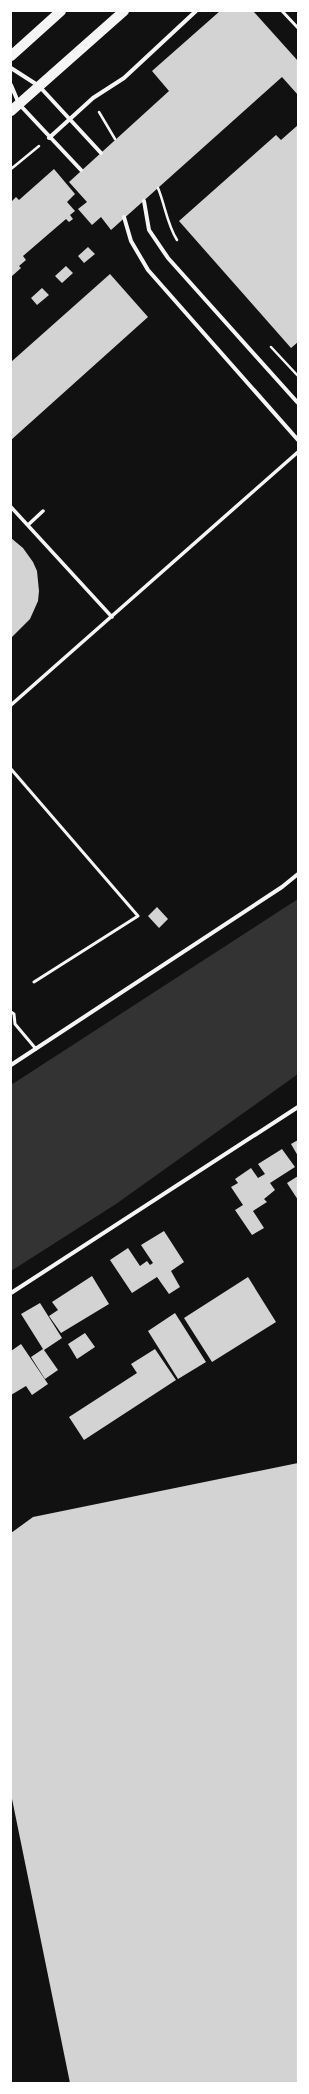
<svg xmlns="http://www.w3.org/2000/svg" width="309" height="2094" viewBox="0 0 309 2094" font-family="'Varela Round',sans-serif">
  <style>
    .water { fill: #333 }
    .building { fill: #d3d3d3 }
    .lines { fill: none; stroke-linecap: round; stroke-linejoin: round }
    .path { stroke: #f5f5f5; stroke-width: 2.5 }
    .service { stroke: #f5f5f5; stroke-width: 3 }
    .pedestrian { stroke: #f5f5f5; stroke-width: 3.5 }
    .minor { stroke: #f5f5f5; stroke-width: 4 }
    .primary { stroke: #f5f5f5; stroke-width: 10 }
  </style>
  <rect width="100%" height="100%" fill="#111"/>
  <path class="water" d="M 298,899 L 298,1074 L 116,1204 L 11,1271 L 11,1085 Z"/>
  <path class="building" d="M 220,11 L 253,11 L 298,61 L 298,95 L 282,77 L 111,230 L 101,217 L 92,225 L 78,209 L 87,202 L 69,182 L 169,91 L 152,71 Z
    M 298,125 L 298,342 L 291,348 L 179,221 L 276,135 L 281,140 Z
    M 54,169 L 75,194 L 67,202 L 75,211 L 70,215 L 73,219 L 69,222 L 66,219 L 23,256 L 26,260 L 19,266 L 21,268 L 12,276 L 11,202 L 16,197 L 19,200 Z
    M 88,247 L 95,254 L 84,263 L 78,256 Z
    M 66,266 L 73,273 L 62,283 L 55,276 Z
    M 110,274 L 148,317 L 11,440 L 11,362 Z
    M 42,288 L 49,295 L 37,305 L 31,298 Z
    M 11,538 L 23,548 L 33,562 L 37,571 L 39,591 L 38,601 L 30,619 L 11,638 Z
    M 157,907 L 168,919 L 159,928 L 148,916 Z
    M 298,1140 L 298,1156 L 291,1144 Z
    M 282,1149 L 295,1167 L 270,1183 L 275,1190 L 264,1199 L 267,1202 L 253,1211 L 264,1228 L 252,1235 L 235,1210 L 243,1205 L 231,1187 L 238,1183 L 235,1179 L 251,1168 L 258,1178 L 265,1174 L 258,1164 Z
    M 298,1176 L 298,1200 L 287,1183 Z
    M 164,1231 L 184,1262 L 171,1271 L 180,1287 L 169,1294 L 157,1277 L 132,1293 L 110,1260 L 128,1248 L 140,1266 L 147,1261 L 150,1265 L 153,1263 L 141,1245 Z
    M 92,1276 L 109,1304 L 61,1333 L 49,1316 L 58,1310 L 52,1302 Z
    M 248,1277 L 276,1322 L 212,1362 L 184,1318 Z
    M 40,1303 L 62,1338 L 44,1350 L 58,1370 L 45,1379 L 31,1357 L 43,1349 L 21,1314 Z
    M 175,1313 L 206,1362 L 178,1379 L 148,1331 Z
    M 85,1333 L 95,1347 L 77,1359 L 68,1344 Z
    M 21,1344 L 48,1384 L 32,1395 L 26,1386 L 11,1395 L 11,1351 Z
    M 155,1349 L 176,1380 L 84,1440 L 69,1417 L 137,1373 L 131,1364 Z
    M 298,1463 L 298,2083 L 70,2083 L 11,1794 L 11,1533 L 33,1517 Z"/>
  <g class="lines">
    <path class="path" d="M 99,112 L 115,139
      M 11,169 L 39,146
      M 158,188 C 165,205 167,224 177,240
      M 271,347 L 298,376"/>
    <path class="service" d="M 282,11 L 298,28
      M 11,769 L 138,916 L 34,982
      M 11,1012 L 14,1014 L 15,1024 L 36,1049"/>
    <path class="pedestrian" d="M 11,507 L 112,617
      M 28,525 L 43,511
      M 11,705 L 298,452"/>
    <path class="minor" d="M 11,68 L 39,86 L 101,153
      M 11,85 L 19,104 L 81,170
      M 49,138 L 93,98 L 124,78 L 196,11
      M 144,201 L 149,230 L 168,258 L 298,403
      M 124,217 L 131,241 L 148,270 L 298,440
      M 11,1065 L 282,887 L 298,874
      M 11,1293 L 298,1107"/>
    <path class="primary" d="M 11,56 L 61,11
      M 11,111 L 124,11"/>
  </g>
  <rect width="309" height="2094" fill="none" stroke="#ffffff" stroke-width="24"/>
</svg>
